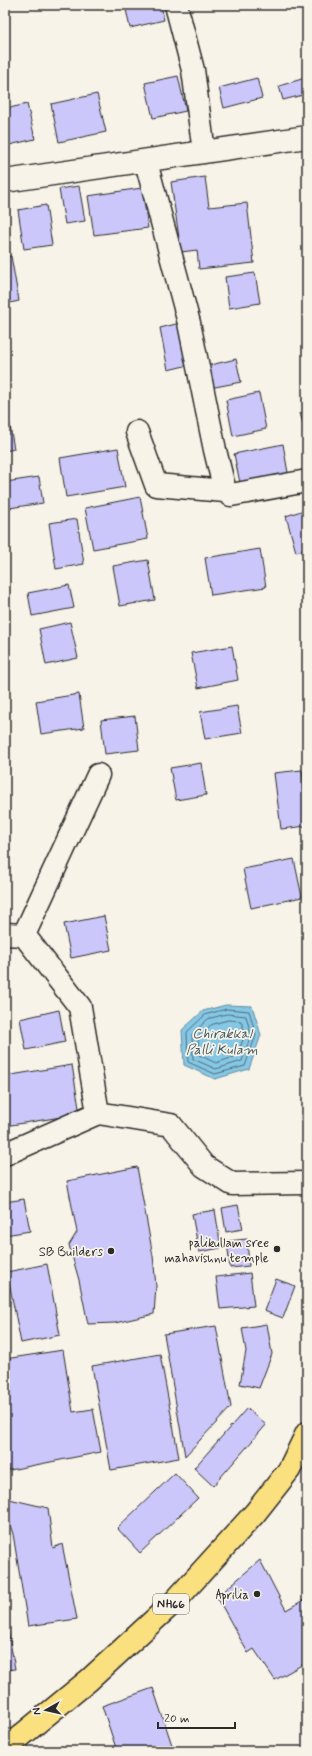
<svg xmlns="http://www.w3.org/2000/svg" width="312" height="1756" viewBox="0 0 312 1756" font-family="Mynerve,sans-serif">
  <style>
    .water { fill: #85c8e6; stroke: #61899b }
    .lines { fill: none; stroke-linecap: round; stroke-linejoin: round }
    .shore { stroke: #4f6a76; stroke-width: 1 }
    .building { fill: #ccc7fa; stroke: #2b2b2b }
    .street-casing { stroke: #2b2b2b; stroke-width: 25 }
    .highway-casing { stroke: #2b2b2b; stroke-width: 25 }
    .street { stroke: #f7f3e8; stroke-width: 22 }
    .highway { stroke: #fbe080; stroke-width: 22 }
    .poi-dot { fill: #2b2b2b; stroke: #f7f3e8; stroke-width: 1.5 }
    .labels { text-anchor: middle; stroke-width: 3.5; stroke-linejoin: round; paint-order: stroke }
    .shield { fill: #f7f3e8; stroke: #686764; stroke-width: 1 }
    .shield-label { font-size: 12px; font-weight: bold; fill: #2b2b2b }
    .poi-label { font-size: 13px; fill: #2b2b2b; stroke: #f7f3e8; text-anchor: end }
    .water-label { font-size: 14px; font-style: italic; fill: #465a63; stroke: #f7f3e8 }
  </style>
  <rect width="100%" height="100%" fill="#f7f3e8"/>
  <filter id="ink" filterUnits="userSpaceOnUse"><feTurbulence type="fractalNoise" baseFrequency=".025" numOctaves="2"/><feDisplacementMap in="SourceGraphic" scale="8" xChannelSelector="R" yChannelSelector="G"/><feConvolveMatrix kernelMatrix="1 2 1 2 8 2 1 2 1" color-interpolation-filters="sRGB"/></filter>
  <g filter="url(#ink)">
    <path class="water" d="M 226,1005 L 252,1006 L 261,1035 L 249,1069 L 215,1079 L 184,1065 L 182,1030 L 203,1011 Z"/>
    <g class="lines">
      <path class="shore" d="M 227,1009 L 249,1011 L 256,1035 L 245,1066 L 215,1074 L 188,1062 L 187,1032 L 205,1015 Z
        M 227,1014 L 246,1016 L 251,1035 L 242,1061 L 216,1069 L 193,1059 L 192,1034 L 208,1019 Z
        M 228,1020 L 241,1021 L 245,1034 L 237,1056 L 216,1063 L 199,1055 L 198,1036 L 211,1025 Z"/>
    </g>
    <path class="building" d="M 125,5 L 161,5 L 164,20 L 130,28 Z
      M 178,76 L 186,111 L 153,118 L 145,83 Z
      M 257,78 L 262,98 L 224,108 L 219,88 Z
      M 305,78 L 307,94 L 283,100 L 279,86 Z
      M 97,94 L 106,132 L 59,142 L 51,104 Z
      M 27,104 L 35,139 L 5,146 L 5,109 Z
      M 205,177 L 209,207 L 247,203 L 254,263 L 199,269 L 197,250 L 181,252 L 171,182 Z
      M 79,186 L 85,221 L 65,224 L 59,189 Z
      M 142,188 L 148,228 L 94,235 L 88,196 Z
      M 46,205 L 52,245 L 24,249 L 18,210 Z
      M 5,214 L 10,238 L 5,239 Z
      M 11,256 L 19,301 L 5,304 L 5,257 Z
      M 255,273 L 260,303 L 229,308 L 225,277 Z
      M 184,322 L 193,364 L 168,370 L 160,328 Z
      M 236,359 L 241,382 L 210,388 L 206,366 Z
      M 259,393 L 266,429 L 233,436 L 226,400 Z
      M 307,411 L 307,438 L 300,413 Z
      M 5,420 L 9,420 L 14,449 L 5,451 Z
      M 283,444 L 288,473 L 240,483 L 234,454 Z
      M 118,448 L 125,487 L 66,497 L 60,458 Z
      M 39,477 L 43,503 L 9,508 L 6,482 Z
      M 140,497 L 148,539 L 93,549 L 85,508 Z
      M 307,509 L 307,549 L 296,552 L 286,516 Z
      M 77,519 L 84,564 L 56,569 L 49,523 Z
      M 260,549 L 266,587 L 211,595 L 205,558 Z
      M 148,560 L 155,600 L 120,606 L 113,566 Z
      M 69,585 L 74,608 L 32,616 L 28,593 Z
      M 70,622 L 78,658 L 46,665 L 39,629 Z
      M 232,646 L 238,680 L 198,688 L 191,653 Z
      M 79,694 L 84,728 L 41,734 L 36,701 Z
      M 237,706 L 242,733 L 205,739 L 200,712 Z
      M 135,716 L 139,750 L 105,754 L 101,720 Z
      M 201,763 L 206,795 L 176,800 L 170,768 Z
      M 302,770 L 305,795 L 307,794 L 307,826 L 281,829 L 274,773 Z
      M 294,859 L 302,897 L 251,908 L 243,869 Z
      M 104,916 L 111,950 L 71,958 L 64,924 Z
      M 59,1010 L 65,1042 L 26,1050 L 20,1019 Z
      M 72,1065 L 80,1114 L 5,1126 L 5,1076 Z
      M 137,1167 L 153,1256 L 156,1286 L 154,1314 L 115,1323 L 88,1324 L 79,1280 L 69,1245 L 77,1232 L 67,1181 Z
      M 24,1199 L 30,1231 L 5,1235 L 5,1202 Z
      M 238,1205 L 243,1229 L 226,1232 L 222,1208 Z
      M 215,1210 L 221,1248 L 199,1252 L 192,1214 Z
      M 247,1239 L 249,1266 L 230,1268 L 227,1241 Z
      M 47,1264 L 60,1335 L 21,1343 L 7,1272 Z
      M 250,1273 L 254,1306 L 220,1309 L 216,1277 Z
      M 276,1279 L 295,1286 L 283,1318 L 264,1311 Z
      M 267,1324 L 272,1354 L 259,1388 L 240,1384 L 246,1351 L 242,1328 Z
      M 216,1326 L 231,1407 L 185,1456 L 164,1334 Z
      M 63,1350 L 73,1412 L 93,1409 L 101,1452 L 5,1471 L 5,1359 Z
      M 160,1354 L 179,1458 L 111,1470 L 92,1366 Z
      M 247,1408 L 266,1425 L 213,1486 L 194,1468 Z
      M 175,1473 L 198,1498 L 140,1553 L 117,1528 Z
      M 5,1498 L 48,1508 L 53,1548 L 62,1544 L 77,1619 L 28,1626 L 13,1534 L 5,1508 Z
      M 260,1560 L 286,1610 L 307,1598 L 307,1662 L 275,1680 L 254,1649 L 248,1653 L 217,1597 Z
      M 7,1624 L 15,1669 L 5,1670 L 5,1625 Z
      M 153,1688 L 174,1751 L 117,1751 L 102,1706 Z"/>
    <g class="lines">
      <defs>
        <path id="street" d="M 176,5 L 193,70 L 204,152
          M 146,162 L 189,323 L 215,450 L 225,491 L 231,495 L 307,481
          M 5,181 L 307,137
          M 137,432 L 156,485 L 225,491
          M 5,934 L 24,935 L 80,1007 L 98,1113
          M 24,935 L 98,775
          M 5,1154 L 98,1113 L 171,1125 L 204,1166 L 232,1184 L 307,1183"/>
        <path id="highway" d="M 5,1749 L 89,1680 L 176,1600 L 255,1513 L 289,1470 L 307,1433"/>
      </defs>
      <use href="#street" class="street-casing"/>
      <use href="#highway" class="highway-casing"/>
      <use href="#street" class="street"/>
      <use href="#highway" class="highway"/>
    </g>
  </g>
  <g class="poi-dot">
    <circle cx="277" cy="1249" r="4"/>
    <circle cx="111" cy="1251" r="4"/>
    <circle cx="257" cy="1594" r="4"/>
  </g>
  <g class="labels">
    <rect class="shield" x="153" y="1594" width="36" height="20" rx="3"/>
    <g class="shield-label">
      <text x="171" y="1608">NH66</text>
    </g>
    <g class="poi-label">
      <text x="269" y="1247">palikullam sree<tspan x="269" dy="15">mahavishnu temple</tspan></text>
      <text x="103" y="1256">SB Builders</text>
      <text x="249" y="1599">Aprilia</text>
    </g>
    <g class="water-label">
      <text x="222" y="1038">Chirakkal<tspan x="222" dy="16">Palli Kulam</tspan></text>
    </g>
  </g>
  <rect width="312" height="1756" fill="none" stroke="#f7f3e8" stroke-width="20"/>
  <rect x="10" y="10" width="292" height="1736" fill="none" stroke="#2b2b2b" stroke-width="1.5" filter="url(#ink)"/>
  <g transform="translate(46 1710) rotate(262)" stroke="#f7f3e8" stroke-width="3" paint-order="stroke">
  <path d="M0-3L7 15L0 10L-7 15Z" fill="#2b2b2b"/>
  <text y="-6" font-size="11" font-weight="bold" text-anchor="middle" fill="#2b2b2b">N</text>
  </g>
  <path d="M158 1722v6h77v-6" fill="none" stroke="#2b2b2b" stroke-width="2"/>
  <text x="164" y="1722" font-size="12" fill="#2b2b2b" stroke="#f7f3e8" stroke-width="3" paint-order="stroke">20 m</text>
</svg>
